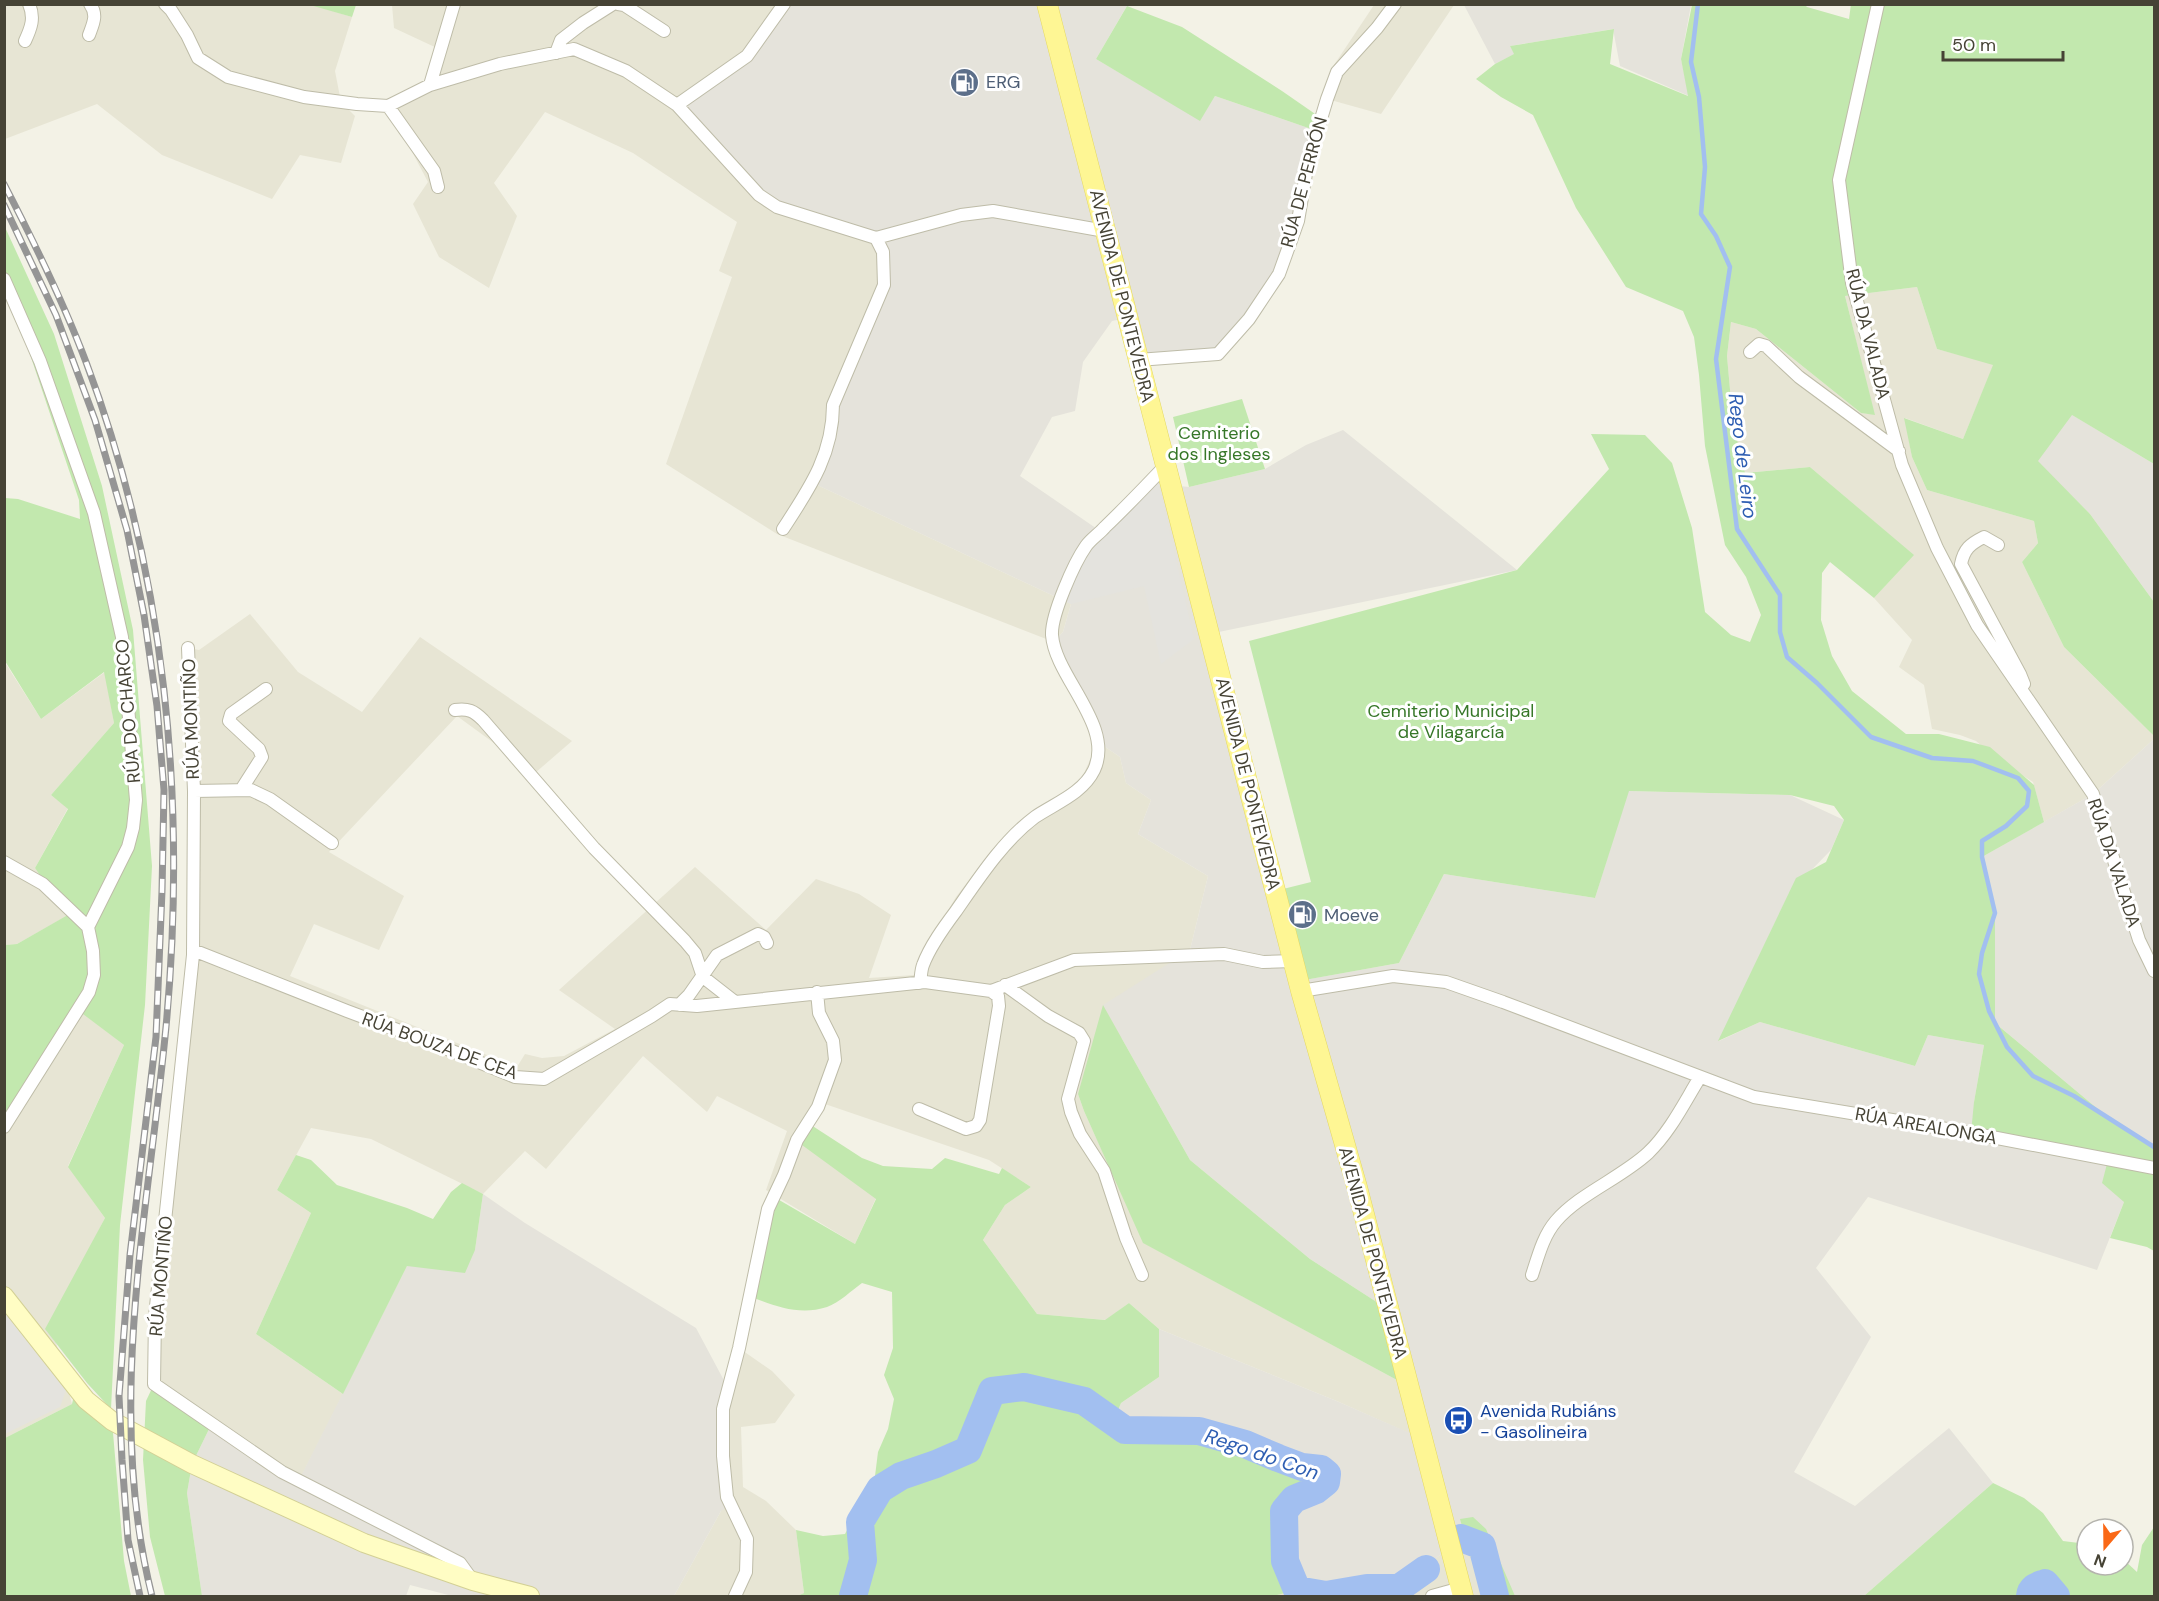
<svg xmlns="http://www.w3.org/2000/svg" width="2159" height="1601" viewBox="0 0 2159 1601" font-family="'DM Sans',sans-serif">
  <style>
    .residential { fill: #e7e5d4 }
    .industrial { fill: #e5e3db }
    .green { fill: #c2e8ae }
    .parking { fill: #e4e3de }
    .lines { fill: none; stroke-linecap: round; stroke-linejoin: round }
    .stream { stroke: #a2bff0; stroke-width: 4.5 }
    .river { stroke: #a2bff0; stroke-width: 28 }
    .street-casing { stroke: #bebca8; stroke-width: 14 }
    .secondary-casing { stroke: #d3d095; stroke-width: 20 }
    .primary-casing { stroke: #e4d863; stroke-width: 21 }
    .street { stroke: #fff; stroke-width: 12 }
    .secondary { stroke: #fffdc4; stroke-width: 18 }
    .primary { stroke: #fef694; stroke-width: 20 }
    .rail-casing { stroke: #959595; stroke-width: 7 }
    .rail { stroke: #fff; stroke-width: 4.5; stroke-dasharray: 14; stroke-linecap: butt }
    .labels { text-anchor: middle; stroke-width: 6; stroke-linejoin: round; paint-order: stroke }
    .service-label { font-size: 18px; fill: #4e5e75; stroke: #fff; text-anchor: start }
    .street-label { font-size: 18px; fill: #464335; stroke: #fff }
    .park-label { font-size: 18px; fill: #367728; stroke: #fff }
    .transit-label { font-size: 18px; fill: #164399; stroke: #fff; text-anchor: start }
    .water-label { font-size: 20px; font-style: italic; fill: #2e5eb2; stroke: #fff }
  </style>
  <rect width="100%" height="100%" fill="#f3f2e6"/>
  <path class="residential" d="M 310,4 L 352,17 L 335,71 L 341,102 L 355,116 L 341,163 L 300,155 L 272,199 L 162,155 L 97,104 L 5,139 L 5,5 Z
    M 392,5 L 784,5 L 876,238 L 884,285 L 833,405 L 813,483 L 1071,604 L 1063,632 L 1054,642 L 777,534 L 666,464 L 732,277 L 719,271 L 737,222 L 633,153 L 545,112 L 494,183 L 517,216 L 489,288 L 439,257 L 413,204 L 428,182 L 388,106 L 433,76 L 439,49 L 394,28 Z
    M 1374,5 L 1454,5 L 1381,114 L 1327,99 L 1334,65 Z
    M 1917,287 L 1937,349 L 1994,364 L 1963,439 L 1905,418 L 1912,457 L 1927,490 L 2034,521 L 2038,543 L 2022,562 L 2064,647 L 2154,736 L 2154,739 L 2093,794 L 2044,822 L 2033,782 L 1997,759 L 1976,741 L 1960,735 L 1932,729 L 1924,685 L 1899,667 L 1912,640 L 1874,598 L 1913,555 L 1810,467 L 1744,473 L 1733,423 L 1727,356 L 1731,322 L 1756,329 L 1861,413 L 1874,414 L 1845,296 Z
    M 250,614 L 298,672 L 362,712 L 420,637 L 572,741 L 535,773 L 457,716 L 329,852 L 404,896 L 379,950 L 314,924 L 290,976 L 517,1067 L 525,1054 L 542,1058 L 564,1056 L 615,1029 L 559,990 L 695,867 L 766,930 L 816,879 L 859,894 L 891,915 L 869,978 L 915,975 L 926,947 L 956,897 L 993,849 L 1022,821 L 1081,780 L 1098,742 L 1120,757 L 1126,783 L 1151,800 L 1138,834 L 1208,876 L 1190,950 L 1078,1094 L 1084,1111 L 1144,1243 L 1408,1386 L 1422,1439 L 1339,1402 L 1159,1329 L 1129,1303 L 1106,1320 L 1037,1314 L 983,1240 L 1005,1205 L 1031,1187 L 989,1160 L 825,1104 L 803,1144 L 876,1198 L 855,1244 L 766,1190 L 787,1131 L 717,1096 L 707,1112 L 643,1056 L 546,1169 L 525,1151 L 483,1194 L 371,1139 L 311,1128 L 277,1190 L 311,1213 L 256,1334 L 343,1394 L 299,1481 L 154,1384 L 193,950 L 188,648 L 199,650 Z
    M 4,661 L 41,719 L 105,672 L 114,723 L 51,795 L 68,808 L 35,868 L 74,912 L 17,944 L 5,945 Z
    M 79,1010 L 124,1045 L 68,1166 L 105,1218 L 51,1323 L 72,1404 L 5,1438 L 5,1127 Z
    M 739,1348 L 772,1371 L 795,1395 L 775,1423 L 741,1427 L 743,1487 L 766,1501 L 796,1530 L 804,1593 L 797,1596 L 674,1596 L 721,1511 L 723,1429 Z
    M 1461,1538 L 1485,1555 L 1503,1596 L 1271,1596 L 1297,1590 L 1326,1595 L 1399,1588 Z"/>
  <path class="industrial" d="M 1128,4 L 1096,59 L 1200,120 L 1215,96 L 1317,131 L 1279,274 L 1218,354 L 1138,360 L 1127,318 L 1112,321 L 1083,362 L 1075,411 L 1052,417 L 1020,476 L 1103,533 L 1158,481 L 1171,485 L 1189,487 L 1265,469 L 1306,445 L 1343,430 L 1517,570 L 1209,634 L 1293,982 L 1399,963 L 1444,874 L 1595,898 L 1628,791 L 1790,795 L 1844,820 L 1831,850 L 1789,893 L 1719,1041 L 1760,1022 L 1915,1066 L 1928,1035 L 1984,1045 L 1974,1102 L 2108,1159 L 2124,1202 L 2097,1270 L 1868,1197 L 1816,1268 L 1871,1337 L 1794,1472 L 1855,1506 L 1949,1428 L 1993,1483 L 1864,1596 L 1504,1596 L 1482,1546 L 1461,1538 L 1399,1588 L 1326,1595 L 1297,1590 L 1285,1561 L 1284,1511 L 1294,1499 L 1316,1490 L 1326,1482 L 1327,1474 L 1321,1469 L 1302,1467 L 1278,1458 L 1245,1444 L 1199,1431 L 1125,1430 L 1112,1422 L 1121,1403 L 1159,1377 L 1159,1329 L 1339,1402 L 1421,1438 L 1389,1310 L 1310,1259 L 1190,1160 L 1103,1005 L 1190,950 L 1208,876 L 1138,834 L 1151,800 L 1126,783 L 1120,757 L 1098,742 L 1054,642 L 1063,632 L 1071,604 L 813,483 L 858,351 L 884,285 L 876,238 L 759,195 L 677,105 L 747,56 L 784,5 Z
    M 1464,5 L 1691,5 L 1681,59 L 1689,96 L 1620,66 L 1613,29 L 1510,46 L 1515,54 L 1495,64 Z
    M 2069,413 L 2154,464 L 2154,602 L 2090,514 L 2037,461 Z
    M 2154,739 L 2154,1147 L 2111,1120 L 1995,1023 L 1995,913 L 1982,857 L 2093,794 Z
    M 483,1194 L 525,1223 L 696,1328 L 728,1388 L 723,1429 L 731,1505 L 721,1511 L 674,1596 L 452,1596 L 410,1585 L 406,1596 L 202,1596 L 187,1493 L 192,1464 L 211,1425 L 299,1480 L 407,1266 L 475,1250 Z"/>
  <path class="green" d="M 1851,4 L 2154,5 L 2154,464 L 2072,415 L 2038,461 L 2090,514 L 2154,602 L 2154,736 L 2064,647 L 2022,562 L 2038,543 L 2034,521 L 1927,490 L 1912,457 L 1904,418 L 1963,439 L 1993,365 L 1937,349 L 1917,287 L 1845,296 L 1875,415 L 1861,413 L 1756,329 L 1731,322 L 1727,356 L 1733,423 L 1745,473 L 1810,467 L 1914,555 L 1874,598 L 1830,562 L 1822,573 L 1821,620 L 1832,656 L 1852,691 L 1906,734 L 1939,734 L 1990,747 L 2034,785 L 2044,822 L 1982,857 L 1995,913 L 1995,1023 L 2111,1120 L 2154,1147 L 2154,1251 L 2147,1247 L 2110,1238 L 2124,1202 L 2102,1183 L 2108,1160 L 1971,1133 L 1974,1102 L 1984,1045 L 1928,1035 L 1915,1066 L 1760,1022 L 1718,1041 L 1796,878 L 1826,862 L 1844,820 L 1834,806 L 1790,795 L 1629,791 L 1595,898 L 1444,874 L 1399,963 L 1299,981 L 1275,891 L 1311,882 L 1249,641 L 1517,570 L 1609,469 L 1591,434 L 1645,435 L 1672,463 L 1692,528 L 1705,612 L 1731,635 L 1750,642 L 1761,615 L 1746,577 L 1725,545 L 1705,446 L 1699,375 L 1694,337 L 1683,311 L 1626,287 L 1576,208 L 1533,115 L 1501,97 L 1476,79 L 1495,64 L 1514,54 L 1510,46 L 1614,29 L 1610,64 L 1688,96 L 1681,59 L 1692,5 L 1805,5 L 1807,7 L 1849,19 Z
    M 310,5 L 356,5 L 352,17 Z
    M 1127,6 L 1182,27 L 1282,91 L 1321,118 L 1317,131 L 1215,96 L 1200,121 L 1096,59 Z
    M 4,225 L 54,334 L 102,486 L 133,630 L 152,866 L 145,1005 L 120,1225 L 111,1409 L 87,1383 L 45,1329 L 105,1218 L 68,1167 L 124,1045 L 79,1011 L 5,1127 L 5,945 L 17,944 L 73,912 L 52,893 L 35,868 L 68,809 L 51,795 L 114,723 L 104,672 L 41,719 L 5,661 L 5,498 L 18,499 L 80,519 L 79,500 L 5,280 Z
    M 1242,399 L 1265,469 L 1189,487 L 1173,417 Z
    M 1103,1005 L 1190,1160 L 1310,1259 L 1389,1310 L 1408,1386 L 1143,1243 L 1084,1111 L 1078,1094 Z
    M 808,1123 L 862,1158 L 883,1166 L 932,1169 L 945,1158 L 999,1174 L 1002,1168 L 1031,1187 L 1005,1205 L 983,1240 L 1037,1314 L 1105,1320 L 1129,1303 L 1159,1329 L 1159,1377 L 1121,1403 L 1113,1422 L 1137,1431 L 1199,1431 L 1245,1444 L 1302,1467 L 1321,1469 L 1326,1482 L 1294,1499 L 1284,1511 L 1285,1561 L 1297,1590 L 1273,1596 L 797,1596 L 804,1593 L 796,1530 L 823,1536 L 845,1534 L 875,1476 L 878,1452 L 888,1429 L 894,1399 L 884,1375 L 893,1348 L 892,1292 L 862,1283 C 852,1290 839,1303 827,1307 C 799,1316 775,1306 749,1296 L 774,1197 L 855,1244 L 876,1199 L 802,1145 Z
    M 296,1155 L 311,1160 L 337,1185 L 407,1208 L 433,1219 L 451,1192 L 462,1183 L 483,1194 L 475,1250 L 465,1273 L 407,1266 L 343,1394 L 256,1334 L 311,1213 L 277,1190 Z
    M 154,1384 L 211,1425 L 192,1464 L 187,1493 L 202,1596 L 165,1596 L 150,1537 L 143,1460 L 146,1401 Z
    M 76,1387 L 112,1421 L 124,1561 L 131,1596 L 5,1596 L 5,1438 L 72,1404 Z
    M 1993,1483 L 2024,1498 L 2043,1513 L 2063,1541 L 2087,1544 L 2087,1565 L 2123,1565 L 2123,1559 L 2137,1572 L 2142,1545 L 2154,1527 L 2154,1596 L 1864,1596 Z
    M 1473,1517 L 1486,1529 L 1515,1596 L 1482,1596 L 1460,1519 Z"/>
  <path class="parking" d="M 1158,481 L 1194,639 L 1161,664 L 1144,586 L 1071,604 L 1064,601 L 1085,552 Z
    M 4,1307 L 67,1387 L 60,1407 L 5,1434 Z"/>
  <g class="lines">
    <path class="stream" d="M 1698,4 L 1691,62 L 1699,97 L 1705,167 L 1701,214 L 1716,236 L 1730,267 L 1716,359 L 1737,529 L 1780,595 L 1780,632 L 1787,657 L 1817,683 L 1871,737 L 1932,758 L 1973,761 L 2018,778 L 2029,791 L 2027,806 L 2006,826 L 1982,841 L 1982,857 L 1995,913 L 1982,953 L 1979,974 L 1989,1011 L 2007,1047 L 2033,1076 L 2074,1096 L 2154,1147"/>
    <path class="river" d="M 1461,1538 L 1482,1546 L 1495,1596
      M 853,1596 L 863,1560 L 860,1522 L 880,1489 L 901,1476 L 936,1464 L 968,1450 L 992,1391 L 1024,1387 L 1084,1401 L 1125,1430 L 1199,1431 L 1245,1444 L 1278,1458 L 1302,1467 L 1321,1469 L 1327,1474 L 1326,1482 L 1316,1490 L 1294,1499 L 1284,1511 L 1285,1561 L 1297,1590 L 1326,1595 L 1367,1588 L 1399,1588 L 1426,1569
      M 2030,1596 C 2031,1587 2037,1586 2045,1583 L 2056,1596"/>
    <defs>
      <path id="street" d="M 165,4 L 171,10 L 187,35 L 198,58 L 228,77 L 304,97 L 357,104 L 388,106 L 430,85 L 500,64 L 574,49 L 626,71 L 677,105 L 759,195 L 777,207 L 876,238 L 961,215 L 993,211 L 1105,231
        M 618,4 L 624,5 L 664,31
        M 1878,4 L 1839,180 L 1852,283 L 1902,465 L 1937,548 L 1977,625 L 2093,794 L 2139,940 L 2154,971
        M 89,35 C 93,24 98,15 90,4
        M 25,41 C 31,28 35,18 29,4
        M 556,53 L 561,40 L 583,23 L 613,4
        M 430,85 L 454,4
        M 677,105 L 747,56 L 784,4
        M 388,106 L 434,171 L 438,187
        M 4,279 L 40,361 L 94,513 L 122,637 L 136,800 L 133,828 L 128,847 L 88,927 L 93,951 L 94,975 L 89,992 L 4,1127
        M 1750,352 L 1759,344 L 1766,346 L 1799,377 L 1899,451
        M 1138,360 L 1218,354 L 1249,319 L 1279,274 L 1298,221 L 1308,162 L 1327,99 L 1337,72 L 1377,28 L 1395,4
        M 783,529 C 809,489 833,455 833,405 L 884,285 L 883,252 L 876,238
        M 1998,545 L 1984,537 C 1970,544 1964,549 1961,564 L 2020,674 L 2024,684
        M 188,648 L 194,791 L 193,955 L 155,1316 L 154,1384 L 282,1472 L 460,1563 L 473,1581
        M 455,710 C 468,708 474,711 483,720 L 594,848 L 685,941 L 695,953 L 703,977 L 735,1002
        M 241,790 L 262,757 L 259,749 L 229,721 L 231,714 L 266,689
        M 194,791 L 251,790 L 270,799 L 332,843
        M 4,862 L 43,884 L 88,927
        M 193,950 L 347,1011 L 440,1046 L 515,1077 L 544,1079 L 652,1016 L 670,1004 L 697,1006 L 925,982 L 991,991 L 1074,960 L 1224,954 L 1263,962 L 1293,961
        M 920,983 C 921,977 921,970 923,965 C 930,946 944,927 956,911 C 979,878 1003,841 1035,817 C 1056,803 1083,793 1094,770 C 1115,726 1055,677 1052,635 C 1051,615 1074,563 1086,546 C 1091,539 1099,534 1105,527 C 1126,507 1146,486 1166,465
        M 1005,985 L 1048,1016 L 1079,1033 L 1084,1041 L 1068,1099 L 1071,1112 L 1080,1134 L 1104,1171 L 1126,1238 L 1142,1275
        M 1301,991 L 1393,976 L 1446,982 L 1503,1002 L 1754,1097 L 1971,1133 L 2154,1168
        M 679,1005 L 689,995 L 717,955 L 758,934 L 764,937 L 767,943
        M 919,1109 L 966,1129 L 976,1126 L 980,1120 L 999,1006 L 998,996 L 991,991
        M 1532,1275 C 1538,1257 1543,1236 1556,1221 C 1579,1194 1621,1178 1648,1153 C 1670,1132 1684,1103 1700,1077
        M 735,1596 L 746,1572 L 747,1539 L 727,1497 L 723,1456 L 723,1409 L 739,1348 L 768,1209 L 784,1175 L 797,1140 L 818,1107 L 835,1060 L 833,1041 L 819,1013 L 817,992
        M 1432,1596 L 1461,1588"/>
      <path id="secondary" d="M 4,1296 L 86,1400 L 112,1421 L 192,1464 L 364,1543 L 473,1581 L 530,1596"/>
      <path id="primary" d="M 1047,4 L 1301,991 L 1357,1187 L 1463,1596"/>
    </defs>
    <use href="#street" class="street-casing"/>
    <use href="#secondary" class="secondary-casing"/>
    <use href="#primary" class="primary-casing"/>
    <use href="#street" class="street"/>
    <use href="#secondary" class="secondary"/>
    <use href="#primary" class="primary"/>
    <defs>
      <path id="rail" d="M 4,184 C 34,242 63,301 86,362 C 166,574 187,802 166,1027 C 148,1215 105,1409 152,1596
        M 4,205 L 56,315 L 95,420 L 127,530 L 144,615 L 157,706 L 164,790 L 162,891 L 156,1037 L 130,1255 L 119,1396 L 122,1460 L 128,1540 L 140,1596"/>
    </defs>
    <use href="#rail" class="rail-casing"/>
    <use href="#rail" class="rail"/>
  </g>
  <defs>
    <symbol id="fuel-disc" viewBox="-11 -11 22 22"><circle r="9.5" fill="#5c6f8a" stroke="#fff"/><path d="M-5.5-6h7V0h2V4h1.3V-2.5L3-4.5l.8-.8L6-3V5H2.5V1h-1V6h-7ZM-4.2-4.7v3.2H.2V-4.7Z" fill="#fff"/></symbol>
    <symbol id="bus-disc" viewBox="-11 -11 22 22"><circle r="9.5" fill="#1a4fb4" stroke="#fff"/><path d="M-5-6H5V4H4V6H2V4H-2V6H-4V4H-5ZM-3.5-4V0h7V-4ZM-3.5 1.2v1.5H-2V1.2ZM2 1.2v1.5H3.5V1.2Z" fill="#fff"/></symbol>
  </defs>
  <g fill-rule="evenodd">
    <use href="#fuel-disc" x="948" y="66" width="33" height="33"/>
    <use href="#fuel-disc" x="1286" y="898" width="33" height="33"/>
    <use href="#bus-disc" x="1442" y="1404" width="33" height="33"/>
  </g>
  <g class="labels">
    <g class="service-label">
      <text x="986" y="88">ERG</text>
      <text x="1324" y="921">Moeve</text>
    </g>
    <g class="street-label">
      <text transform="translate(1304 182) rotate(-75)" y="6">RÚA DE PERRÓN</text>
      <text transform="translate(1122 296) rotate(76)" y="6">AVENIDA DE PONTEVEDRA</text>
      <text transform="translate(1868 334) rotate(76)" y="6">RÚA DA VALADA</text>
      <text transform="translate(128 711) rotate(-95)" y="6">RÚA DO CHARCO</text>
      <text transform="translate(191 719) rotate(-92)" y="6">RÚA MONTIÑO</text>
      <text transform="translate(1248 784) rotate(76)" y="6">AVENIDA DE PONTEVEDRA</text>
      <text transform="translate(2114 863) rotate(72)" y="6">RÚA DA VALADA</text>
      <text transform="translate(440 1046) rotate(20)" y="6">RÚA BOUZA DE CEA</text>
      <text transform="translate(1926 1126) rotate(10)" y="6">RÚA AREALONGA</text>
      <text transform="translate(1373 1253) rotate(75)" y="6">AVENIDA DE PONTEVEDRA</text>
      <text transform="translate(161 1276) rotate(-85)" y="6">RÚA MONTIÑO</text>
    </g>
    <g class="park-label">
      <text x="1219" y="439">Cemiterio<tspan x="1219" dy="21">dos Ingleses</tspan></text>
      <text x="1451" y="717">Cemiterio Municipal<tspan x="1451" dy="21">de Vilagarcía</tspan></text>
    </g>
    <g class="transit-label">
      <text x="1480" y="1417">Avenida Rubiáns<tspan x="1480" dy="21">- Gasolineira</tspan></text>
    </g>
    <g class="water-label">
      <text transform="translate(1743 456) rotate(83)" y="7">Rego de Leiro</text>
      <text transform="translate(1262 1454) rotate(19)" y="7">Rego do Con</text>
    </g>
  </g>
  <rect width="2159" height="1601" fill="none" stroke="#464335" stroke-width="12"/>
  <g transform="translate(2105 1547) rotate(200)"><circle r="28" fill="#ffffff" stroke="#b5b4ae" stroke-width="1.5"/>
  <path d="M0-4.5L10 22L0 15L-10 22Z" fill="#fa6816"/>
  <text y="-9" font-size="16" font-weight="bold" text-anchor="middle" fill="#464335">N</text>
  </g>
  <path d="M1943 51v9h120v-9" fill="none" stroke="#464335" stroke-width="3"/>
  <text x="1952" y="51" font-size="18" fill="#464335" stroke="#ffffff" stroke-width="4.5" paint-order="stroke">50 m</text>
</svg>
